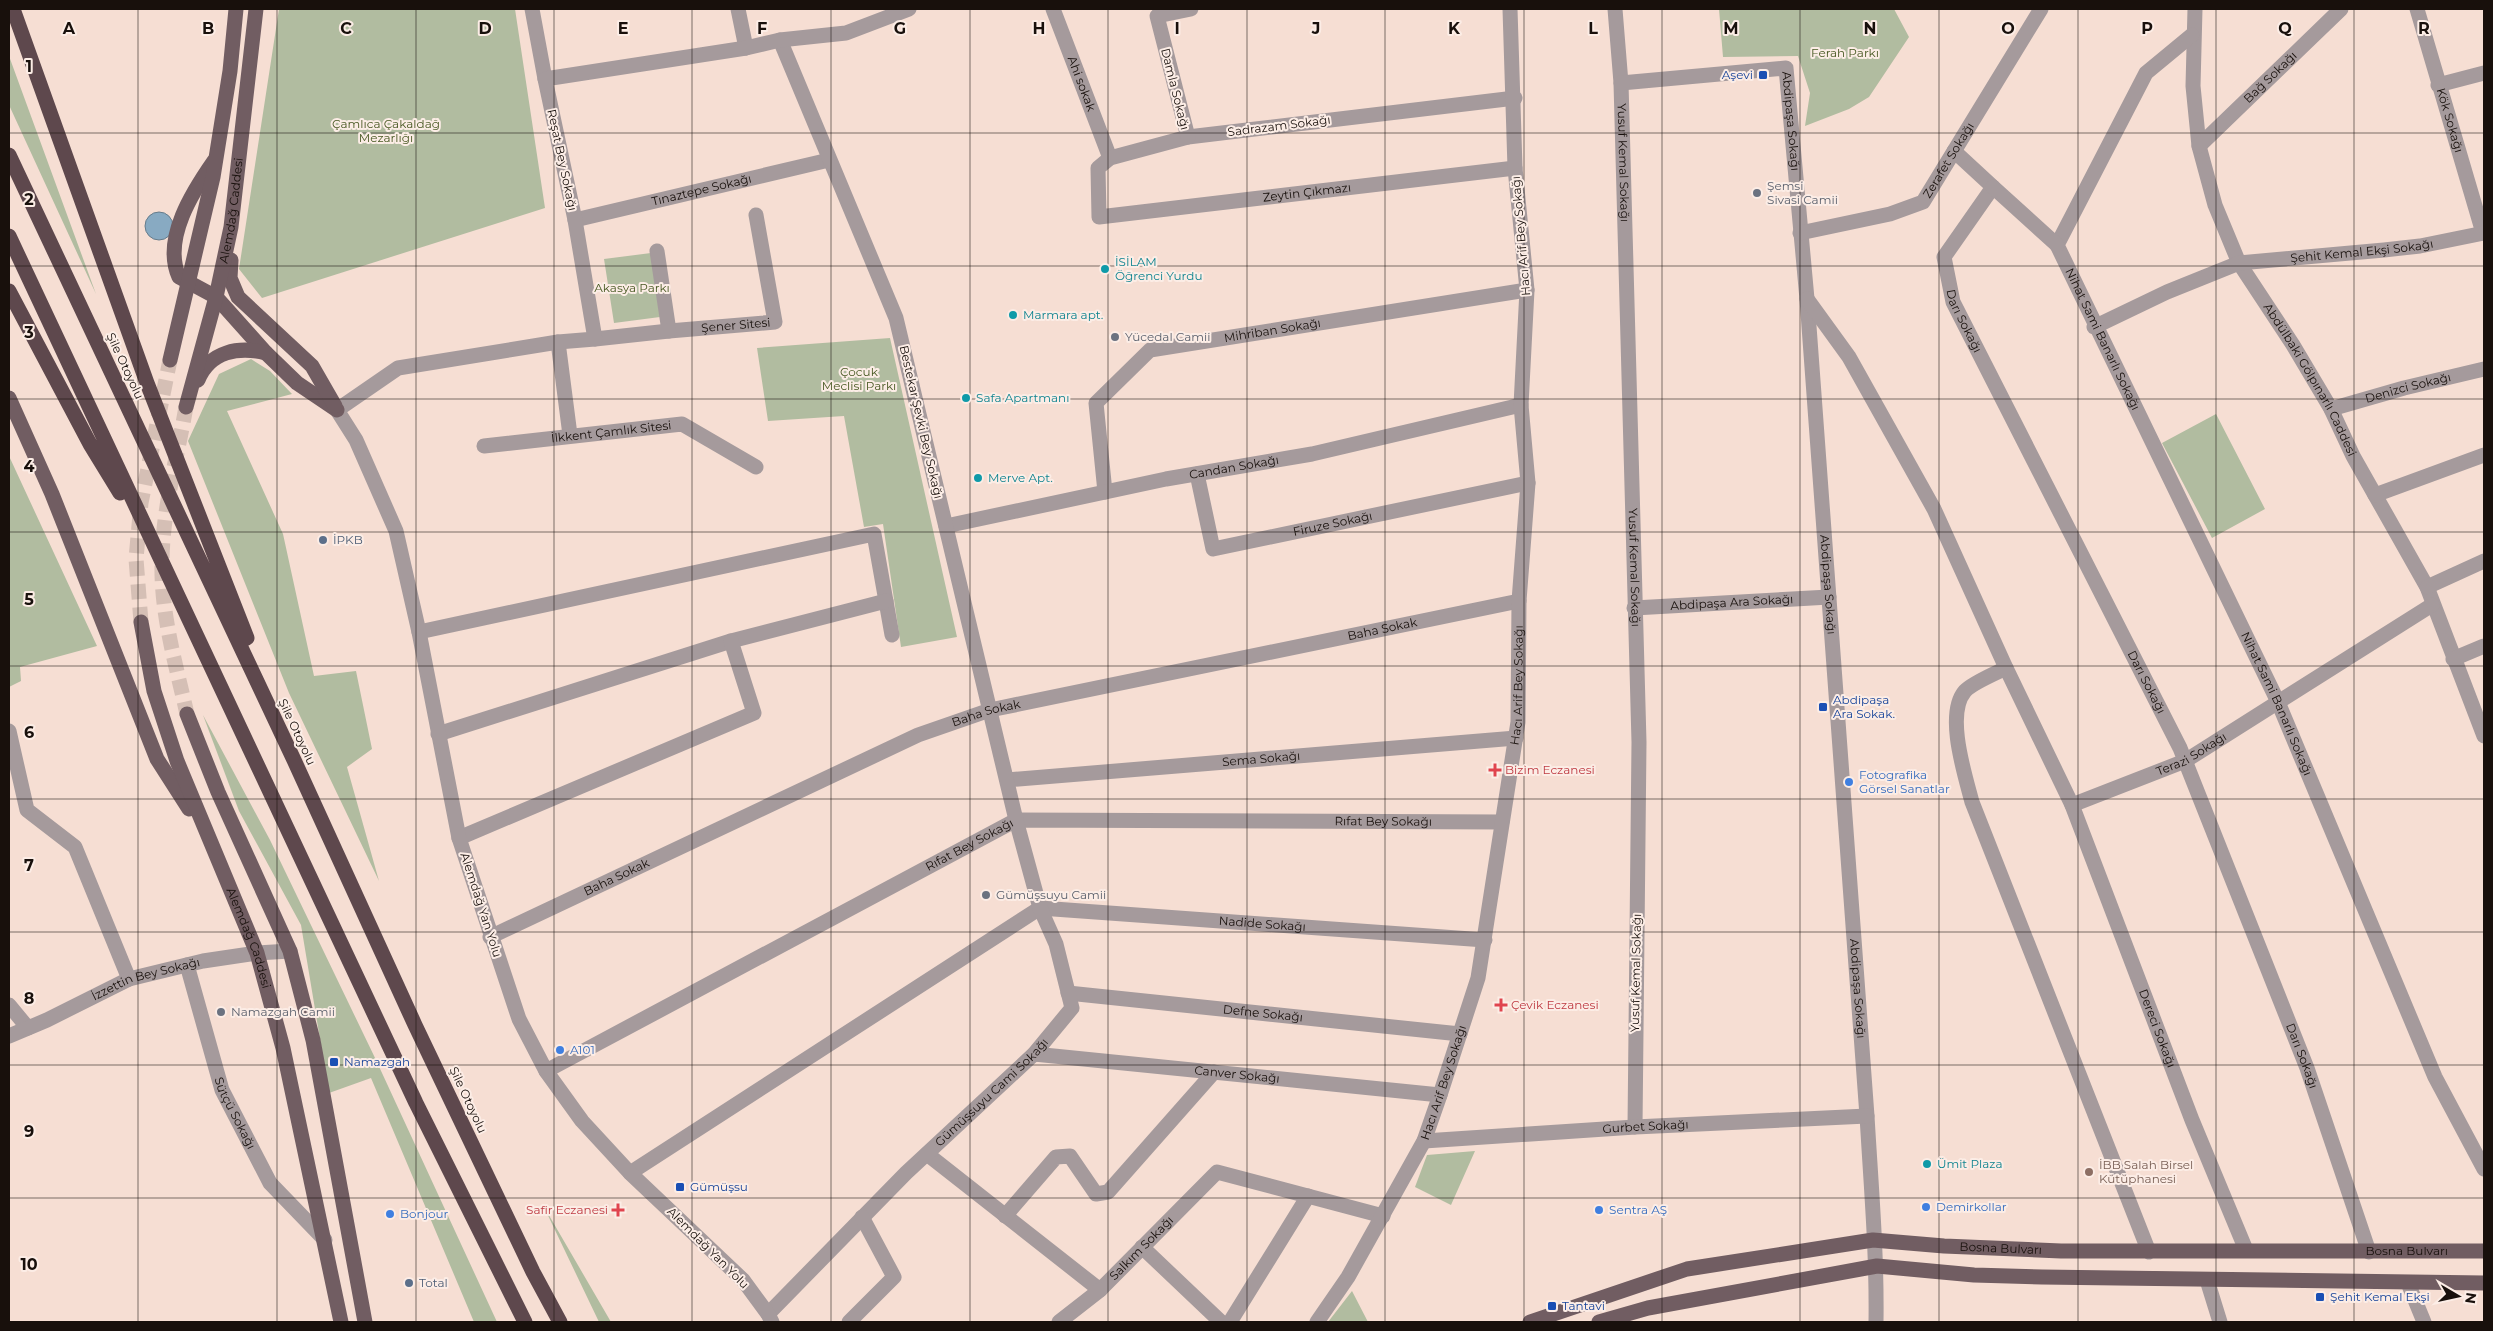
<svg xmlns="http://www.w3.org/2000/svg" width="2493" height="1331" viewBox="0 0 2493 1331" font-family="Montserrat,sans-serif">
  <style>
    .green { fill: #b1bca0 }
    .water { fill: #88aac2; stroke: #667c8b }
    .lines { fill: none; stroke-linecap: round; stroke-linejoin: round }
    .major-tunnel { stroke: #d5bfb5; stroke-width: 15; stroke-dasharray: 15 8; stroke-linecap: butt }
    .minor { stroke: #a59a9c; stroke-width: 15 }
    .major { stroke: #715d62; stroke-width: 15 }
    .highway { stroke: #5e484d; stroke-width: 15 }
    .grid { fill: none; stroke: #18100c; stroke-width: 1; stroke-opacity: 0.55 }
    .transit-dot { fill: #1a4fb4; stroke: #fcede6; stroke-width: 2 }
    .worship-dot { fill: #6b7280; stroke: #fcede6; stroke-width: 2 }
    .culture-dot { fill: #0f9aa8; stroke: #fcede6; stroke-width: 2 }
    .service-dot { fill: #5c6f8a; stroke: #fcede6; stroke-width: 2 }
    .health-dot { fill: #e0444e; stroke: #fcede6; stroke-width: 2 }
    .shop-dot { fill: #3f7fe0; stroke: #fcede6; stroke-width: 2 }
    .education-dot { fill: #8d6e63; stroke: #fcede6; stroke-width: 2 }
    .labels { text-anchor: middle; stroke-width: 4; stroke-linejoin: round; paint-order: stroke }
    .park-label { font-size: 12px; fill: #475822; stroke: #fcede6 }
    .transit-label { font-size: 12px; fill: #164399; stroke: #fcede6; text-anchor: start }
    .street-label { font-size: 12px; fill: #18100c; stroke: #fcede6 }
    .worship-label { font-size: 12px; fill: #5b616d; stroke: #fcede6; text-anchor: start }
    .culture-label { font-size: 12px; fill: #0d838f; stroke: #fcede6; text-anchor: start }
    .service-label { font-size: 12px; fill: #4e5e75; stroke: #fcede6; text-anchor: start }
    .health-label { font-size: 12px; fill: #be3a42; stroke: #fcede6; text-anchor: start }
    .shop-label { font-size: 12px; fill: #366cbe; stroke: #fcede6; text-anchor: start }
    .education-label { font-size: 12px; fill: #785e54; stroke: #fcede6; text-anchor: start }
    .grid-label { font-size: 16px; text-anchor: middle; font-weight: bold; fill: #18100c; stroke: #fcede6; stroke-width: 4; stroke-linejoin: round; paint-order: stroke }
  </style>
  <rect width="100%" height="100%" fill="#f6ded3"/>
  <path class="green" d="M 279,9 L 515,9 L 545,208 L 262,298 L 239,269 Z
    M 1719,9 L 1894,9 L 1909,37 L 1869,97 L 1849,109 L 1805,126 L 1810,93 L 1798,56 L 1723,57 Z
    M 9,56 L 96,294 L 9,105 Z
    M 651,253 L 660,317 L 614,323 L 604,259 Z
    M 890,338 L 957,637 L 901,647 L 883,524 L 864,527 L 844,416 L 768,421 L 757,348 Z
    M 251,359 L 270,371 L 292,394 L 227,411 L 283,534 L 314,676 L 356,671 L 372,749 L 347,767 L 379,881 L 289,693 L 188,441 L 219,374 Z
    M 2216,414 L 2265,509 L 2212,538 L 2162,443 Z
    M 9,456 L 97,646 L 20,667 L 21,681 L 9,687 Z
    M 203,715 L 270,840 L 376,1060 L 497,1322 L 474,1322 L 371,1078 L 329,1093 L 301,925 L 239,811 Z
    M 1475,1151 L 1451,1205 L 1415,1187 L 1427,1155 Z
    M 543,1205 L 611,1322 L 599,1322 Z
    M 1352,1291 L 1368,1322 L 1328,1322 Z"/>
  <path class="water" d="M145 226a14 14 0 1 1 28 0a14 14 0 1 1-28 0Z"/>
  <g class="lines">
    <path class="major-tunnel" d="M 186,407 C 177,458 162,512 162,564 C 161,615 176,665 187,714
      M 141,622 L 136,559 L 141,503 L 170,360"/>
    <g class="minor">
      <path d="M 532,9 L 545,79"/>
      <path d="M 738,9 L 746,48"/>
      <path id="s1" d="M 1053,9 L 1110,158"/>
      <path id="s2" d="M 1615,9 L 1621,83 L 1639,742 L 1635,1127"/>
      <path id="s3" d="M 2195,9 L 2193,86 L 2199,146 L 2215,205 L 2239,263 L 2293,345 L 2331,409 L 2353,456 L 2427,587 L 2484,736"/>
      <path id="s4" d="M 2417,9 L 2483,233"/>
      <path id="s5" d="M 2192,35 L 2146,73 L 2057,245 L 2278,702 L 2435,1077 L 2484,1169"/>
      <path id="s6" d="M 1621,83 L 1786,68 L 1807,299 L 1867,1116 C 1871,1185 1877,1253 1876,1322"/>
      <path d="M 2438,85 L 2484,73"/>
      <path id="s7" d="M 1515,98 L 1188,137 L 1110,158 L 1098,168 L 1099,217 L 1515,168"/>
      <path d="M 1188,137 L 1157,16 L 1191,9"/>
      <path id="s8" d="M 2199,146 L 2341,9"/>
      <path id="s9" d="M 1954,151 L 1993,187 L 1944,257 L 1953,302 L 2180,748 L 2307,1068 L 2369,1252"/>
      <path d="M 1993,187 L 2057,245"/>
      <path id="s10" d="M 575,220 L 829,160"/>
      <path id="s11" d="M 1800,233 L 1890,214 L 1923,202 L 2041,9"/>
      <path id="s12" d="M 657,251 L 669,331 L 775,322 L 756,215"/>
      <path d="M 1807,299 L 1849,357 L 1934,509 L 2006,668 C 1996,673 1972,683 1965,691 C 1945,714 1965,775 1972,802 L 2149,1252"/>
      <path id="s13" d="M 2094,327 L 2167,292 L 2239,263 L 2384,250 L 2420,246 L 2484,233"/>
      <path d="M 595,339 L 669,331"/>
      <path d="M 558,342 L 570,435"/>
      <path id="s14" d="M 2331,409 L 2404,388 L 2484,369"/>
      <path id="s15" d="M 484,446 L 682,424 L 756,467"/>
      <path id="s16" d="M 1197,474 L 1213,549 L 1528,483"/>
      <path id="s17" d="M 1105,492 L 1096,403 L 1150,350 L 1527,290"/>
      <path d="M 2375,495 L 2484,455"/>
      <path id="s18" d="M 946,526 L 1166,479 L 1312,454 L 1521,405"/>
      <path d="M 2427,587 L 2484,561"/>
      <path id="s19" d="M 1634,608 L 1829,597"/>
      <path d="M 419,632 L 874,534 L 892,635"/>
      <path d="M 2453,659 L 2484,646"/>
      <path id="s20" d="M 2006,668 L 2072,805 L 2185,761 L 2432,605"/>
      <path d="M 9,731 L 27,810 L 75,847 L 129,979"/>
      <path d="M 438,734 L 731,641 L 886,601"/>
      <path id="s21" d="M 1007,780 L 1516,738"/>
      <path id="s22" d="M 2072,805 L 2192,1120 L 2246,1250"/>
      <path d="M 459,838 L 754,713 L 731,641"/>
      <path id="s23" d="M 490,937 L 918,735 L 990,710 L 1519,601"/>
      <path id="s24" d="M 187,965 L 222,1090 L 270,1183 L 325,1240"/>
      <path id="s25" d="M 1068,993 L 1460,1034"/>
      <path d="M 9,1005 L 28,1028"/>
      <path id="s26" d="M 9,1036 L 47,1020 L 129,979 L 203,961 L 257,953 L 290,951"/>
      <path id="s27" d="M 1034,1054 L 1440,1095"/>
      <path id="s28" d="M 546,1071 L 1016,820 L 1502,822"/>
      <path id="s29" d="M 1424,1141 L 1635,1127 L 1867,1116"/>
      <path id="s30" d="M 927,1154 L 1100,1290 L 1217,1172 L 1383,1216"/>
      <path id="s31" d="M 630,1173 L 1040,908 L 1485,940"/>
      <path d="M 1005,1216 L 1056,1157 L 1070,1156 L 1096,1194 L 1108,1192 L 1214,1072"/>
      <path d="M 1142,1247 L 1221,1322"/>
      <path d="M 2207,1280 L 2220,1322"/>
      <path d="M 2408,1283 L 2424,1322"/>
      <path id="s32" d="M 768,1314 L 906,1173 L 1034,1054 L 1072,1008 L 1056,944 L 1040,908 L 1016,820 L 896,318 L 780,40"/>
      <path d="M 772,1322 L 768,1314 L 743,1280 L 630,1173 L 582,1121 L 546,1071 L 519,1019 L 459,838 L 419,632 L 396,531 L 356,440 L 337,410 L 398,368 L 558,342 L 595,339 L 575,220 L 545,79 L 746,48 L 780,40 L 846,33 L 909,9"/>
      <path d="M 849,1322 L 894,1277 L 862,1217"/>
      <path d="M 1059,1322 L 1100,1290"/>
      <path d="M 1230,1322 L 1308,1196"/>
      <path id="s33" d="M 1317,1322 L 1348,1277 L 1424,1141 L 1440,1095 L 1478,978 L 1518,722 L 1519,601 L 1528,483 L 1521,405 L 1527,290 L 1515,168 L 1510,9"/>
    </g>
    <g class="major">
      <path d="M 214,161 C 193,191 162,239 179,277 L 216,297 L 266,353 L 297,383 L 337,410"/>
      <path d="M 231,260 L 230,278 L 238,297 L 312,366 L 335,406"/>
      <path d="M 170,360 L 213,177 L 230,71 L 236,9"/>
      <path d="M 198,380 C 210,351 239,346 266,353"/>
      <path d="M 9,398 L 52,494 L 157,759 L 189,809"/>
      <path id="s34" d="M 186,407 L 216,297 L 231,227 L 256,9"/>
      <path id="s35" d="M 141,622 L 154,691 L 177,761 L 257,953 L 283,1048 L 341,1322"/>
      <path d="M 187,714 L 218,792 L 290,951 L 313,1040 L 365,1322"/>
      <path id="s36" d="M 1530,1322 L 1687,1269 L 1873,1240 L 1944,1246 L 2061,1251 L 2484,1251"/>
      <path d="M 1599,1322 L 1648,1308 L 1877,1266 L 1974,1275 L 2042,1277 L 2484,1283"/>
    </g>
    <path class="highway" d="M 13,9 L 147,383 L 247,638
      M 9,155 L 294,760 L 415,1025 L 533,1272 L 560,1322
      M 9,236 L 416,1103 L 525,1322
      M 9,291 L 90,444 L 120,493"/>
  </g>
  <path class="grid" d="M 138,9 L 138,1322M 277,9 L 277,1322M 416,9 L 416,1322M 554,9 L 554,1322M 692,9 L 692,1322M 831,9 L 831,1322M 970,9 L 970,1322M 1108,9 L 1108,1322M 1247,9 L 1247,1322M 1385,9 L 1385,1322M 1524,9 L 1524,1322M 1662,9 L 1662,1322M 1800,9 L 1800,1322M 1939,9 L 1939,1322M 2078,9 L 2078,1322M 2216,9 L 2216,1322M 2354,9 L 2354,1322M 9,133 L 2484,133M 9,266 L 2484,266M 9,399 L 2484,399M 9,532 L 2484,532M 9,666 L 2484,666M 9,799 L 2484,799M 9,932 L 2484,932M 9,1065 L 2484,1065M 9,1198 L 2484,1198"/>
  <g class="transit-dot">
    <rect x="1758" y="70" width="10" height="10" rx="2.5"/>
    <rect x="1818" y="702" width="10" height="10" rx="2.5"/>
    <rect x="329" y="1057" width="10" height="10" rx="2.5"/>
    <rect x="675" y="1182" width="10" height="10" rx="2.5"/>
    <rect x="2315" y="1292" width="10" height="10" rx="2.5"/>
    <rect x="1547" y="1301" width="10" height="10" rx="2.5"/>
  </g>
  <g class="worship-dot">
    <circle cx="1757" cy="193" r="5"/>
    <circle cx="1115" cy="337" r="5"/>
    <circle cx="986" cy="895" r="5"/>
    <circle cx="221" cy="1012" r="5"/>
  </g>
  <g class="culture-dot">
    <circle cx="1105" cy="269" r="5"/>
    <circle cx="1013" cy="315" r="5"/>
    <circle cx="966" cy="398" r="5"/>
    <circle cx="978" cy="478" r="5"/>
    <circle cx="1927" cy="1164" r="5"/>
  </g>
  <g class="service-dot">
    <circle cx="323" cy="540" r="5"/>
    <circle cx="409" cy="1283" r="5"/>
  </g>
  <g class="health-dot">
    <path d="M1492.5 762.5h5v5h5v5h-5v5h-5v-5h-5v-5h5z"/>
    <path d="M1498.5 997.5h5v5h5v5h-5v5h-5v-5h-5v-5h5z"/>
    <path d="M615.5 1202.5h5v5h5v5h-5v5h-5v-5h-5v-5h5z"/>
  </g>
  <g class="shop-dot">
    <circle cx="1849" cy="782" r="5"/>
    <circle cx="560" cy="1050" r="5"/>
    <circle cx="1926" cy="1207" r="5"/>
    <circle cx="1599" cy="1210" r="5"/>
    <circle cx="390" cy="1214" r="5"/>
  </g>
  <circle class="education-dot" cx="2089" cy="1172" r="5"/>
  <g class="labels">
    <g class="park-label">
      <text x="1845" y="57">Ferah Parkı</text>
      <text x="386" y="128">Çamlıca Çakaldağ<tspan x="386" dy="14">Mezarlığı</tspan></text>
      <text x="632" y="292">Akasya Parkı</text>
      <text x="859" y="376">Çocuk<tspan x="859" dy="14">Meclisi Parkı</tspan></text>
    </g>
    <g class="transit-label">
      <text x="1753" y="79" text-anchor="end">Aşevi</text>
      <text x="1833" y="704">Abdipaşa<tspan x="1833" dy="14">Ara Sokak.</tspan></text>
      <text x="344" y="1066">Namazgah</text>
      <text x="690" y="1191">Gümüşsu</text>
      <text x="2330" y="1301">Şehit Kemal Ekşi</text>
      <text x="1562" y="1310">Tantavi</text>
    </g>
    <g class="street-label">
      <text dy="4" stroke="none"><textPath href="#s8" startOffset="99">Bağ Sokağı</textPath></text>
      <text dy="4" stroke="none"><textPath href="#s1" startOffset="80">Ahi sokak</textPath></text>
      <text transform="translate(1175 89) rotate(76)" y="4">Damla Sokağı</text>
      <text dy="4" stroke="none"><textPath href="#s4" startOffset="116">Kök Sokağı</textPath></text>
      <text dy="4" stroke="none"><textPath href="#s6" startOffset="219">Abdipaşa Sokağı</textPath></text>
      <text transform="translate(1279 126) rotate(-7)" y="4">Sadrazam Sokağı</text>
      <text transform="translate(562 160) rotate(78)" y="4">Reşat Bey Sokağı</text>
      <text dy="4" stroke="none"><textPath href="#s11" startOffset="176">Zerafet Sokağı</textPath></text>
      <text dy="4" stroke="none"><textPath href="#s2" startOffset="154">Yusuf Kemal Sokağı</textPath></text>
      <text dy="4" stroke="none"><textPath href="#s10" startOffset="130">Tınaztepe Sokağı</textPath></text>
      <text dy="4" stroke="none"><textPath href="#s7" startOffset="684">Zeytin Çıkmazı</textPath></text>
      <text dy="4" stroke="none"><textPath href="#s34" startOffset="202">Alemdağ Caddesi</textPath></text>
      <text transform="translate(1521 236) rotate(-95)" y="4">Hacı Arif Bey Sokağı</text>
      <text dy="4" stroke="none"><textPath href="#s13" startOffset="282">Şehit Kemal Ekşi Sokağı</textPath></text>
      <text dy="4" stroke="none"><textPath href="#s9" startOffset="206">Darı Sokağı</textPath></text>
      <text dy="4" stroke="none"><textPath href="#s12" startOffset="148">Şener Sitesi</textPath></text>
      <text dy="4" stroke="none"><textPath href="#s17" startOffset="289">Mihriban Sokağı</textPath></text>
      <text dy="4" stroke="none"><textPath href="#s5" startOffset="358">Nihat Sami Banarlı Sokağı</textPath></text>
      <text transform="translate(125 366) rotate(65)" y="4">Şile Otoyolu</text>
      <text dy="4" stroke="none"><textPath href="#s3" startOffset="398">Abdülbaki Gölpınarlı Caddesi</textPath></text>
      <text dy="4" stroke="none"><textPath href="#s14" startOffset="80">Denizci Sokağı</textPath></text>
      <text transform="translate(921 422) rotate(77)" y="4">Bestekar Şevki Bey Sokağı</text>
      <text dy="4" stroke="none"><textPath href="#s15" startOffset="128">İlkkent Çamlık Sitesi</textPath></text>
      <text dy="4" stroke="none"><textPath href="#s18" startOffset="294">Candan Sokağı</textPath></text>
      <text dy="4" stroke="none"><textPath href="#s16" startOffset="199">Firuze Sokağı</textPath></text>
      <text dy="4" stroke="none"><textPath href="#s2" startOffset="559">Yusuf Kemal Sokağı</textPath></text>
      <text dy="4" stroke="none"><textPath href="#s6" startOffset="684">Abdipaşa Sokağı</textPath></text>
      <text dy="4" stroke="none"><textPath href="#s19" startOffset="98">Abdipaşa Ara Sokağı</textPath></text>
      <text dy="4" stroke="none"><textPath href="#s23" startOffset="950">Baha Sokak</textPath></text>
      <text dy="4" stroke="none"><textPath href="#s9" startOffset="611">Darı Sokağı</textPath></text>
      <text dy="4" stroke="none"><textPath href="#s33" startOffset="678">Hacı Arif Bey Sokağı</textPath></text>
      <text dy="4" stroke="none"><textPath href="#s5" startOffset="762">Nihat Sami Banarlı Sokağı</textPath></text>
      <text dy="4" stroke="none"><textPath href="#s23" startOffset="545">Baha Sokak</textPath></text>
      <text transform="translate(297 732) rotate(65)" y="4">Şile Otoyolu</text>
      <text dy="4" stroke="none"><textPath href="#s20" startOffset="282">Terazi Sokağı</textPath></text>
      <text dy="4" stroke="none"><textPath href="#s21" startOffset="255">Sema Sokağı</textPath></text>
      <text dy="4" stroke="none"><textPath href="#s28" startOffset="900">Rıfat Bey Sokağı</textPath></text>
      <text dy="4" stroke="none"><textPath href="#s28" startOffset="480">Rıfat Bey Sokağı</textPath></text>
      <text dy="4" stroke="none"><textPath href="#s23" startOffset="140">Baha Sokak</textPath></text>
      <text transform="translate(481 905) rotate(72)" y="4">Alemdağ Yan Yolu</text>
      <text dy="4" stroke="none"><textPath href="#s31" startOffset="711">Nadide Sokağı</textPath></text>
      <text dy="4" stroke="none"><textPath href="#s35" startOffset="335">Alemdağ Caddesi</textPath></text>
      <text transform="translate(1636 973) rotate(-89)" y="4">Yusuf Kemal Sokağı</text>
      <text dy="4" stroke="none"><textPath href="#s26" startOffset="149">İzzettin Bey Sokağı</textPath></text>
      <text dy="4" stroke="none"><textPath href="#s6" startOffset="1089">Abdipaşa Sokağı</textPath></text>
      <text dy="4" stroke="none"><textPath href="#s25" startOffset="196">Defne Sokağı</textPath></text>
      <text dy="4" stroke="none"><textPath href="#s22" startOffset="239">Dereci Sokağı</textPath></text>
      <text dy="4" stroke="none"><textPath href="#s9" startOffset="1016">Darı Sokağı</textPath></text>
      <text dy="4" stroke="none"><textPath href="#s27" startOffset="204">Canver Sokağı</textPath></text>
      <text dy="4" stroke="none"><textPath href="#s33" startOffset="272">Hacı Arif Bey Sokağı</textPath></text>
      <text dy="4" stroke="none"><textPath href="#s32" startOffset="315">Gümüşsuyu Cami Sokağı</textPath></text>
      <text transform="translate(468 1100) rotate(65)" y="4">Şile Otoyolu</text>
      <text dy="4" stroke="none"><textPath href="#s24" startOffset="156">Sütçü Sokağı</textPath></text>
      <text dy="4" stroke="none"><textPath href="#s29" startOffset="222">Gurbet Sokağı</textPath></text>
      <text transform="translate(708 1248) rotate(45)" y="4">Alemdağ Yan Yolu</text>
      <text dy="4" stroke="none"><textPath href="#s30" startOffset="279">Salkım Sokağı</textPath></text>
      <text dy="4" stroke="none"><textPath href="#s36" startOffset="482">Bosna Bulvarı</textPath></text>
      <text dy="4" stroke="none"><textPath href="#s36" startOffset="888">Bosna Bulvarı</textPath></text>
    </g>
    <g class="worship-label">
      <text x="1767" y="190">Şemsi<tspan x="1767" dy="14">Sivasi Camii</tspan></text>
      <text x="1125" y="341">Yücedal Camii</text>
      <text x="996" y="899">Gümüşsuyu Camii</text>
      <text x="231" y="1016">Namazgah Camii</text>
    </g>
    <g class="culture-label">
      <text x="1115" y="266">İSİLAM<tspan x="1115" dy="14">Öğrenci Yurdu</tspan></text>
      <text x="1023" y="319">Marmara apt.</text>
      <text x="976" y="402">Safa Apartmanı</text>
      <text x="988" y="482">Merve Apt.</text>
      <text x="1937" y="1168">Ümit Plaza</text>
    </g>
    <g class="service-label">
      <text x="333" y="544">İPKB</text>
      <text x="419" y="1287">Total</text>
    </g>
    <g class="health-label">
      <text x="1505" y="774">Bizim Eczanesi</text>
      <text x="1511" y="1009">Çevik Eczanesi</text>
      <text x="608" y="1214" text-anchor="end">Safir Eczanesi</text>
    </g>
    <g class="shop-label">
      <text x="1859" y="779">Fotografika<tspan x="1859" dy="14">Görsel Sanatlar</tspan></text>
      <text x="570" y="1054">A101</text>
      <text x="1936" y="1211">Demirkollar</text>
      <text x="1609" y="1214">Sentra AŞ</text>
      <text x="400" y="1218">Bonjour</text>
    </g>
    <g class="education-label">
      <text x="2099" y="1169">İBB Salah Birsel<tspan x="2099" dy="14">Kütüphanesi</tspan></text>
    </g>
  </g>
  <g class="grid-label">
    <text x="69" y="34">A</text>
    <text x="208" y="34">B</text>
    <text x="346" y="34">C</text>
    <text x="485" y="34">D</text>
    <text x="623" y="34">E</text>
    <text x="762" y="34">F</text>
    <text x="900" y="34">G</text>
    <text x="1039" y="34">H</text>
    <text x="1177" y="34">I</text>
    <text x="1316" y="34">J</text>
    <text x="1454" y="34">K</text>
    <text x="1593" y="34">L</text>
    <text x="1731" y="34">M</text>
    <text x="1870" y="34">N</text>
    <text x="2008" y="34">O</text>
    <text x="2147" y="34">P</text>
    <text x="2285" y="34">Q</text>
    <text x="2424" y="34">R</text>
    <text x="29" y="72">1</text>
    <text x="29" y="205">2</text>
    <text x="29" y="338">3</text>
    <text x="29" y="472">4</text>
    <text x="29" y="605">5</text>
    <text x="29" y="738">6</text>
    <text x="29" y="871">7</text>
    <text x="29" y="1004">8</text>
    <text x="29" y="1137">9</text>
    <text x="29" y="1270">10</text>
  </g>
  <rect width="2493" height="1331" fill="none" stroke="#18100c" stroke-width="20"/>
  <g transform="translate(2458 1296) rotate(99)" stroke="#fcede6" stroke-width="4" paint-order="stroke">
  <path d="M0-4L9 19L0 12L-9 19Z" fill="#18100c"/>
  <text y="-8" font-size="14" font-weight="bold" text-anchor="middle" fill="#18100c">N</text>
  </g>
</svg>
